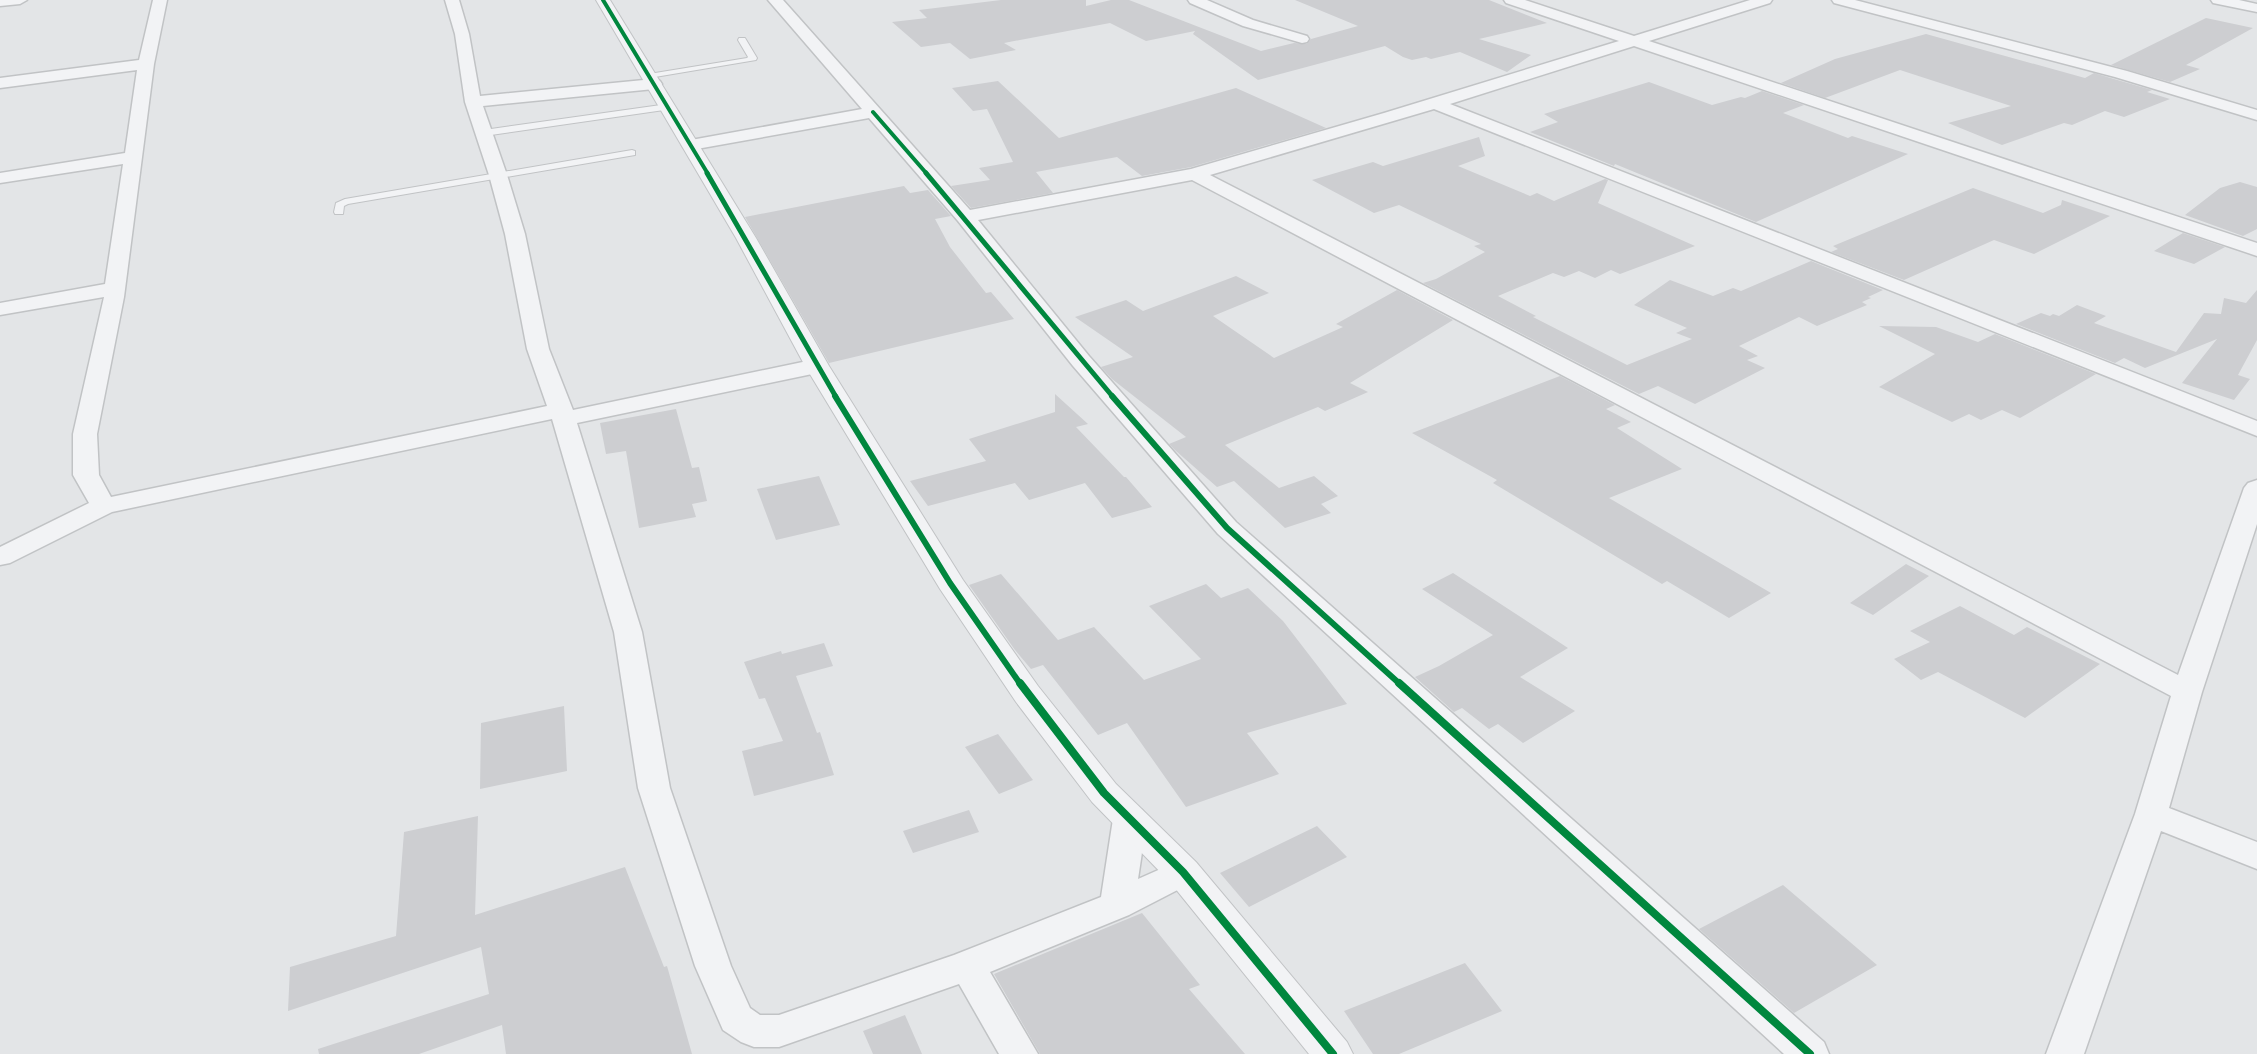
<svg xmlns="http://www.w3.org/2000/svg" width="2257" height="1054" viewBox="0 0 2257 1054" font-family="Cabin,sans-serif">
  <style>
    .building { fill: #cdced1 }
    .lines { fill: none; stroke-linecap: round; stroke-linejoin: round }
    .service-casing { stroke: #c1c3c5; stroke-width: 2 }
    .minor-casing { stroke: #c1c3c5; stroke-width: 3 }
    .tertiary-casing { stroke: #c1c3c5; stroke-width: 2 }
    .service { fill: #f2f3f5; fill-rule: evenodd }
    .minor { fill: #f2f3f5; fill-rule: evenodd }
    .tertiary { fill: #f2f3f5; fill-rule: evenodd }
    .cycleway-far3-casing { stroke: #f1f3f7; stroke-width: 5.5 }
    .cycleway-far2-casing { stroke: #f1f3f7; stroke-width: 8 }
    .cycleway-far1-casing { stroke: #f1f3f7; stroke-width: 9 }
    .cycleway-casing { stroke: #f1f3f7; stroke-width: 11 }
    .cycleway-far3 { stroke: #00873e; stroke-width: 4 }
    .cycleway-far2 { stroke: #00873e; stroke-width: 5 }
    .cycleway-far1 { stroke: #00873e; stroke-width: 6 }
    .cycleway { stroke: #00873e; stroke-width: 8 }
  </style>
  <rect width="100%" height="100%" fill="#e3e5e7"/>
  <path class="building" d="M 1001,0 L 1086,0 L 1086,6 L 1111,0 L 1129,0 L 1261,51 L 1294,43 L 1307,44 L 1311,39 L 1358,26 L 1295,0 L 1489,0 L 1547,23 L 1479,39 L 1531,55 L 1507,72 L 1460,52 L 1431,59 L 1426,57 L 1412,60 L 1403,57 L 1385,46 L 1258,80 L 1193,34 L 1195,31 L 1146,41 L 1110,23 L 1004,43 L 1016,50 L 970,59 L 950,43 L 921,47 L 892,22 L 927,18 L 919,10 Z
    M 2206,18 L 2253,28 L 2186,65 L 2200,69 L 2170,82 L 2111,65 Z
    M 1926,34 L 2085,78 L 2094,73 L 2114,79 L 2152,90 L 2147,92 L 2170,99 L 2124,117 L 2105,111 L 2072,125 L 2064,123 L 2002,145 L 1948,123 L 2011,106 L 1900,70 L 1825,98 L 1781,83 L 1835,59 Z
    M 998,81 L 1059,138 L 1236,88 L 1326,128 L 1191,167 L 1142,176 L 1117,157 L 1036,172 L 1053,193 L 971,208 L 951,186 L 990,180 L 979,168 L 1013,162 L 987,109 L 973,111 L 952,88 Z
    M 1649,82 L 1712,105 L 1741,97 L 1745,98 L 1762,91 L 1804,105 L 1783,113 L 1848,138 L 1852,136 L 1908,154 L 1756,222 L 1615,164 L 1614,166 L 1530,132 L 1558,122 L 1544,114 Z
    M 1479,137 L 1485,156 L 1458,166 L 1530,196 L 1537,193 L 1554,201 L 1605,179 L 1608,180 L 1598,203 L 1695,246 L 1620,274 L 1611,270 L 1595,278 L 1579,271 L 1564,277 L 1553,273 L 1498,296 L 1536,316 L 1533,317 L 1627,365 L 1692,339 L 1676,333 L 1687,328 L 1634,305 L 1670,280 L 1713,296 L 1733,288 L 1741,291 L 1811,261 L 1883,290 L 1868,297 L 1871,298 L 1862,302 L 1867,305 L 1817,326 L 1799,317 L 1739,346 L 1758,356 L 1747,360 L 1765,368 L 1695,404 L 1658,386 L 1639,394 L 1423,283 L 1436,279 L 1485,252 L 1474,246 L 1481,244 L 1399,205 L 1374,213 L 1312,180 L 1373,162 L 1383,166 Z
    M 2240,182 L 2257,187 L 2257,229 L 2243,236 L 2185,215 L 2220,188 Z
    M 904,186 L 910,193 L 928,190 L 951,216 L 935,219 L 950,247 L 986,293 L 991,292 L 1014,319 L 829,363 L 745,217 Z
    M 1973,188 L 2043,213 L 2061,205 L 2062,200 L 2110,216 L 2034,254 L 1994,240 L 1904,280 L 1831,252 L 1838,249 L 1833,246 Z
    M 2183,233 L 2225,247 L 2194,264 L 2154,251 Z
    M 1236,276 L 1269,293 L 1213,316 L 1274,358 L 1343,327 L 1336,324 L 1397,290 L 1453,320 L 1350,383 L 1368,392 L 1325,411 L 1318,407 L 1225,445 L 1279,488 L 1314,476 L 1338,496 L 1321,504 L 1331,513 L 1285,528 L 1234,481 L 1217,487 L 1176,451 L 1169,444 L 1186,437 L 1112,379 L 1101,367 L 1133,357 L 1075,317 L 1126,300 L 1143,311 Z
    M 2257,290 L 2257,340 L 2238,375 L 2250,379 L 2234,400 L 2182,383 L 2217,339 L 2145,368 L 2124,358 L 2115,363 L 2016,324 L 2041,313 L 2050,316 L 2053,314 L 2059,316 L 2077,305 L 2106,316 L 2094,323 L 2176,352 L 2204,313 L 2221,314 L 2224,298 L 2246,303 Z
    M 1879,326 L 1936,327 L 1978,342 L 1995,334 L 2096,374 L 2020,418 L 2002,410 L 1981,420 L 1969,414 L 1952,422 L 1879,387 L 1935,354 Z
    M 1560,376 L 1615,405 L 1606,409 L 1631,422 L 1617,428 L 1682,469 L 1609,498 L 1771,593 L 1729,618 L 1667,581 L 1662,584 L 1493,483 L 1497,480 L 1412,433 Z
    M 1055,394 L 1088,424 L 1076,427 L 1124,477 L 1126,477 L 1152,507 L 1112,518 L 1085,483 L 1029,500 L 1015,483 L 928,506 L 910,481 L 986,461 L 969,439 L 1055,412 Z
    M 676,409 L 692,468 L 699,467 L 707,501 L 692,504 L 696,517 L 639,528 L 626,451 L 606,454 L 600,423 Z
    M 819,476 L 840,525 L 776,540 L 757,489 Z
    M 1906,564 L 1929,576 L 1873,615 L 1850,603 Z
    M 1453,573 L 1568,648 L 1520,677 L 1575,711 L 1523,743 L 1498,724 L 1489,729 L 1462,708 L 1454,712 L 1415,677 L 1439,666 L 1493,635 L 1422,589 Z
    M 1001,574 L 1058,640 L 1094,627 L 1144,680 L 1201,659 L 1149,606 L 1206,584 L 1221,598 L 1248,588 L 1283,621 L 1347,704 L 1247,733 L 1279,774 L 1186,807 L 1127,723 L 1098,735 L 1043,665 L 1031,669 L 1015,650 L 969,585 Z
    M 1960,606 L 2014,635 L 2027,627 L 2100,664 L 2025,718 L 1938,672 L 1921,680 L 1894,659 L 1930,642 L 1910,631 Z
    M 824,643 L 833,666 L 796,676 L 817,733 L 820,732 L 834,775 L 754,796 L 742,751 L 783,741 L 765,698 L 759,699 L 744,662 L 781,651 L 782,654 Z
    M 564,706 L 567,771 L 480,789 L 481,723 Z
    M 998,734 L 1033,780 L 999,794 L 965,747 Z
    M 969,810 L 979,832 L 913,853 L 903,831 Z
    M 478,816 L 475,915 L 625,867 L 664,967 L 667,966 L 692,1054 L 506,1054 L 502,1025 L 419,1054 L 319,1054 L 318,1049 L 489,994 L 481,947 L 288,1011 L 290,967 L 396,936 L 404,832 Z
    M 1317,826 L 1347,857 L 1249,907 L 1220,873 Z
    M 1783,885 L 1877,965 L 1794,1013 L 1699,929 Z
    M 1142,913 L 1200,985 L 1189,989 L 1245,1054 L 1040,1054 L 994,974 Z
    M 1465,963 L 1502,1011 L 1399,1054 L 1373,1054 L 1344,1011 Z
    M 905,1015 L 922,1054 L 873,1054 L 863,1031 Z"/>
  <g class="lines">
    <defs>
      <path id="service" d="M 739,38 L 745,38 L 757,58 L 756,60 L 649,78 L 645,76 L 649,74 L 747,58 L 748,57 L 738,40 Z
        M 668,104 L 672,107 L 671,109 L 484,136 L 480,133 L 484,130 Z
        M 632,150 L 635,151 L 635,155 L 348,204 L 344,206 L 343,214 L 335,214 L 334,212 L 336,203 L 345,199 Z"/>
      <path id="minor" d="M 0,0 L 27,0 L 20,4 L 0,6 Z
        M 153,0 L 167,0 L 154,64 L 124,297 L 97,434 L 99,475 L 111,497 L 547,406 L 527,349 L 505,234 L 489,175 L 465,102 L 455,34 L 445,0 L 459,0 L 469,34 L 480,96 L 654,79 L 660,81 L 662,84 L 660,87 L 654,89 L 483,106 L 507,175 L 525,234 L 549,349 L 573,410 L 817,359 L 825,361 L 828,366 L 825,371 L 817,373 L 577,423 L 642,632 L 670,788 L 731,966 L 750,1008 L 760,1015 L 779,1015 L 954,955 L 1101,897 L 1113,819 L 1118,810 L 1130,807 L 1142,810 L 1147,819 L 1138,879 L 1183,859 L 1195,863 L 1200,872 L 1195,881 L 1129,915 L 990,972 L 1038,1054 L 999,1054 L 959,984 L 779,1047 L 754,1047 L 741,1042 L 723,1030 L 695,966 L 638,788 L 614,632 L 552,419 L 112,512 L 10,563 L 0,565 L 0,547 L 89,503 L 73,475 L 73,434 L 104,297 L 0,315 L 0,303 L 105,284 L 123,164 L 0,183 L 0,173 L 125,153 L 137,70 L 0,88 L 0,78 L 139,60 Z
        M 768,0 L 783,0 L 970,210 L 1191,169 L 1384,113 L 1619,41 L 1506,3 L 1504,0 L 1525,0 L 1634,36 L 1750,0 L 1772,0 L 1770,3 L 1649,41 L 2257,243 L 2257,256 L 1634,46 L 1450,104 L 2257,421 L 2257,436 L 1434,109 L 1210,175 L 2178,675 L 2244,488 L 2248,483 L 2257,480 L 2257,524 L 2202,692 L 2169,808 L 2257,842 L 2257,869 L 2161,831 L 2084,1054 L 2046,1054 L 2135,814 L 2171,696 L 1192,180 L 978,220 L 1089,356 L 1236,522 L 1824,1042 L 1829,1054 L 1784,1054 L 1218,534 L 1073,366 L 958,221 L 869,118 L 691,150 L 685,149 L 682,145 L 685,141 L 691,140 L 862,109 Z
        M 1188,0 L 1207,0 L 1253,20 L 1307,36 L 1309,39 L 1307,42 L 1302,43 L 1243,26 L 1190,3 Z
        M 1832,0 L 1855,0 L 2127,71 L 2257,110 L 2257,120 L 2115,77 L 1834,3 Z
        M 2211,0 L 2239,0 L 2257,4 L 2257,12 L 2213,3 Z"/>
      <path id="tertiary" d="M 596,0 L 610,0 L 756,238 L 829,366 L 963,580 L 1038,686 L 1116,784 L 1196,862 L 1347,1042 L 1353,1054 L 1309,1054 L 1170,882 L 1092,802 L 1016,702 L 940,589 L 805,366 L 736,238 Z"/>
    </defs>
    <use href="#service" class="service-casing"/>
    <use href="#minor" class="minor-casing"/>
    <use href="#tertiary" class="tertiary-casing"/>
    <use href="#service" class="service"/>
    <use href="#minor" class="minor"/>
    <use href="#tertiary" class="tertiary"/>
    <defs>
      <path id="cycleway-far3" d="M 603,0 L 708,174
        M 873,112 L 927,174"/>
      <path id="cycleway-far2" d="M 707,173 L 836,397
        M 926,173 L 1113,397"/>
      <path id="cycleway-far1" d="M 835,396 L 950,583 L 1021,685
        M 1112,396 L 1227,528 L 1401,685"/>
      <path id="cycleway" d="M 1020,683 L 1104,793 L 1183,872 L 1333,1054
        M 1399,683 L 1810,1054"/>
    </defs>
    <use href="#cycleway-far3" class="cycleway-far3-casing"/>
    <use href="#cycleway-far2" class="cycleway-far2-casing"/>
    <use href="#cycleway-far1" class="cycleway-far1-casing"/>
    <use href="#cycleway" class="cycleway-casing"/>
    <use href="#cycleway-far3" class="cycleway-far3"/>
    <use href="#cycleway-far2" class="cycleway-far2"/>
    <use href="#cycleway-far1" class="cycleway-far1"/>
    <use href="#cycleway" class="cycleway"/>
  </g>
</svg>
